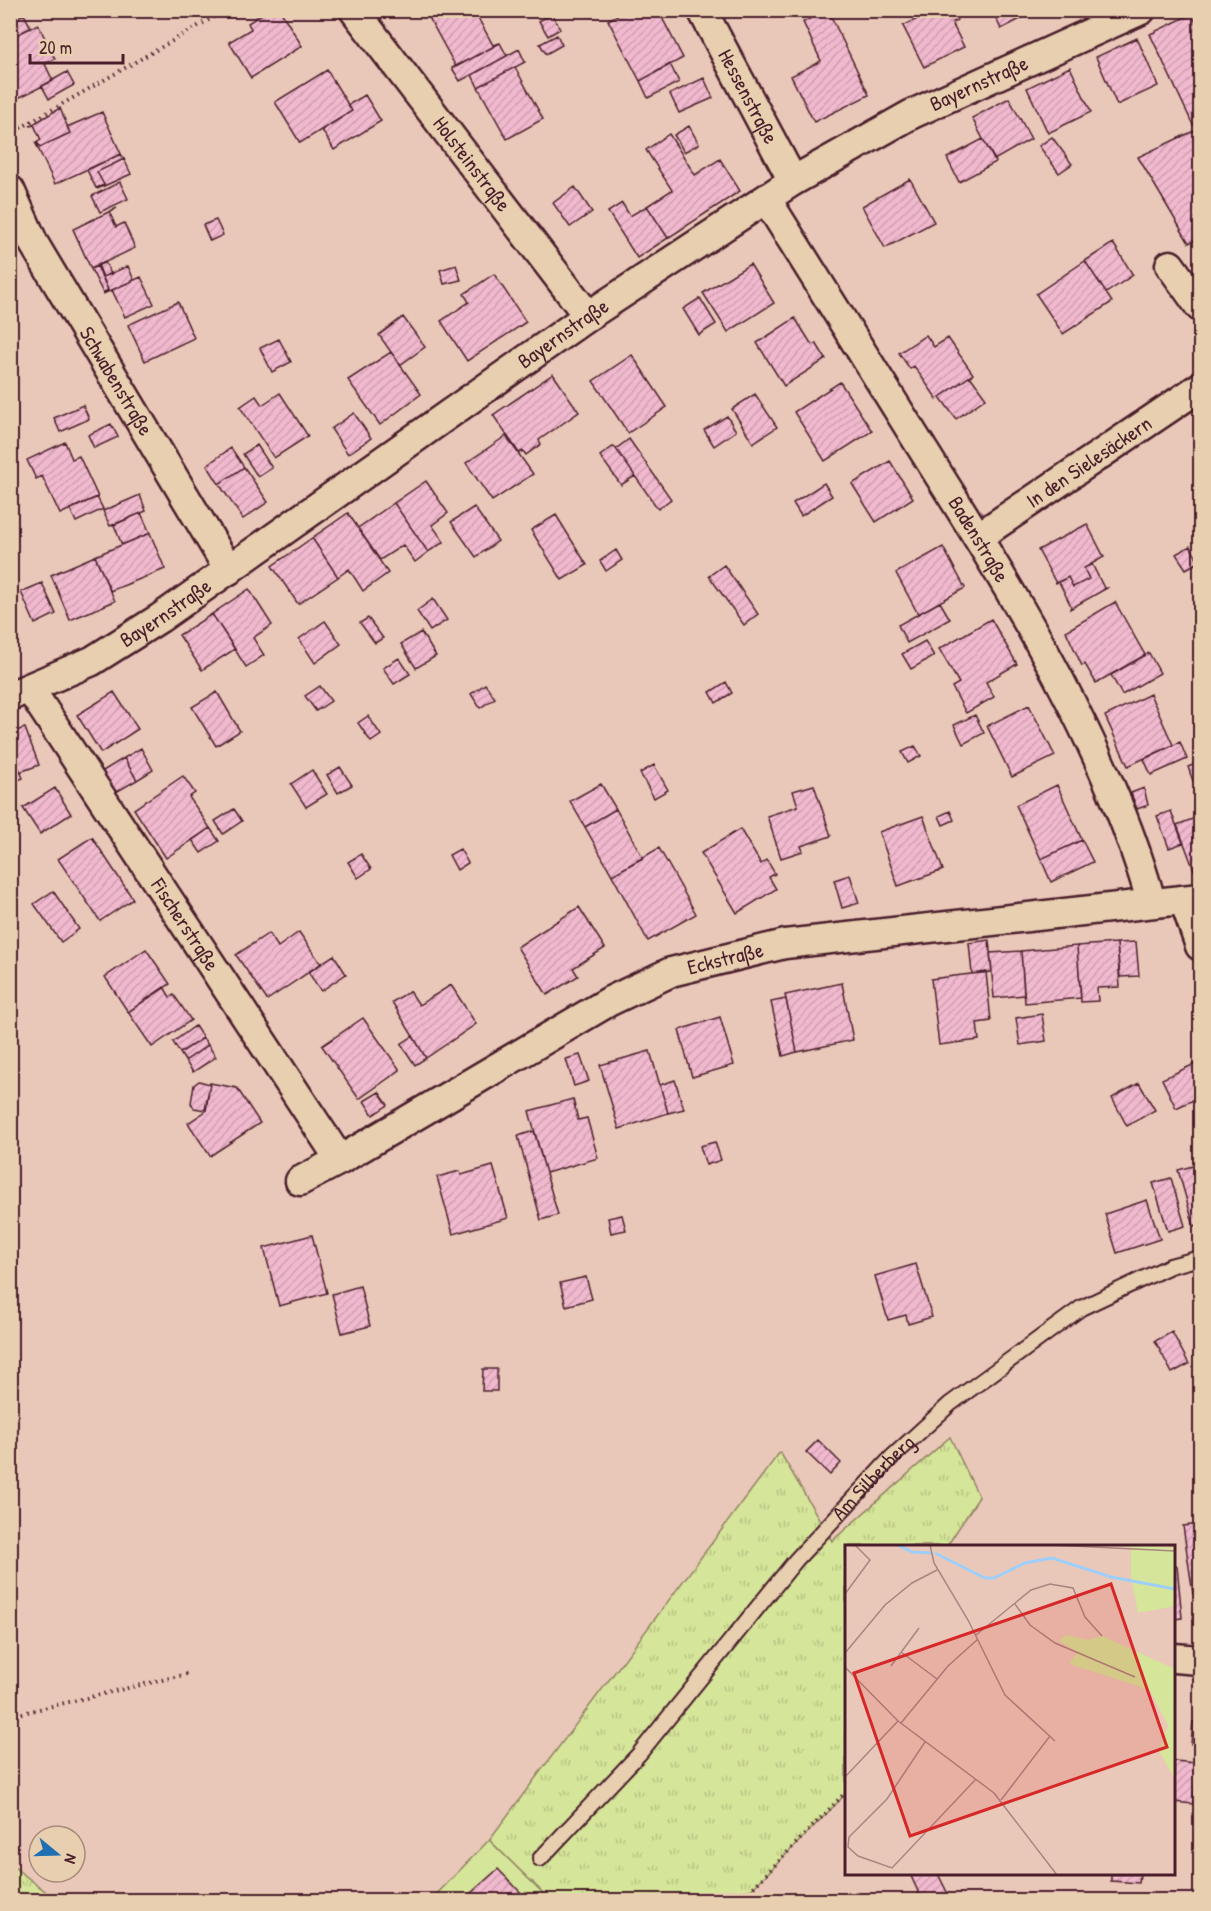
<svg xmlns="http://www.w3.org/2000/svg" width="1211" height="1911" viewBox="0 0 1211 1911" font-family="'Patrick Hand',sans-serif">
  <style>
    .grass { fill: url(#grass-tufts); stroke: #908262; stroke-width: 1.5 }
    .garden { fill: #d5e599; stroke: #908262; stroke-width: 1.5 }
    .building { fill: url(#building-hatch); stroke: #4a1f2b; stroke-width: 1.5 }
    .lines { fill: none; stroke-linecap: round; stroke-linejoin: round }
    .lane-casing { stroke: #4a1f2b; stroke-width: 18 }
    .street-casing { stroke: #4a1f2b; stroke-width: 33 }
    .path { stroke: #4a1f2b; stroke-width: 4; stroke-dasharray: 1.5 4.5; stroke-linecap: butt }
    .lane { stroke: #e7cfb0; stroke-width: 14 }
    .street { stroke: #e7cfb0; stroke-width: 28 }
    .labels { text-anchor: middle; stroke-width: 4.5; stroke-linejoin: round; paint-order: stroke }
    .street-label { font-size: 21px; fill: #4a1f2b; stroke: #e7cfb0 }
    .inset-river { fill: none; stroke: #9ecefa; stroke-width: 3 }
    .inset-road { fill: none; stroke: #aa8480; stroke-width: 1.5 }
    .view { fill: #d62828; fill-opacity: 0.15; stroke: #d62828; stroke-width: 3 }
    .inset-edge { fill: none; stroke: #4a1f2b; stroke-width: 3 }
  </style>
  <defs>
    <pattern id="grass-tufts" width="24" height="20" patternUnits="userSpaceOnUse" patternTransform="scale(1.5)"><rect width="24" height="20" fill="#d5e599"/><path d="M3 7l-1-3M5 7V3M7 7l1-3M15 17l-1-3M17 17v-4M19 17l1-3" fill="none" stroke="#b8c484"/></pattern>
    <pattern id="building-hatch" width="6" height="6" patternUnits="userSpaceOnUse" patternTransform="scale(1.5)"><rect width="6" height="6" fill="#f1b9ce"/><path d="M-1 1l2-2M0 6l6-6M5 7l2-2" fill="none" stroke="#d09fb1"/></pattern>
  </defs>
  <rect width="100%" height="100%" fill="#eac8b9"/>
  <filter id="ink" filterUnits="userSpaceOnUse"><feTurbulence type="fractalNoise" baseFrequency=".0167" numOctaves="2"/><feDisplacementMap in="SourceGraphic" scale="12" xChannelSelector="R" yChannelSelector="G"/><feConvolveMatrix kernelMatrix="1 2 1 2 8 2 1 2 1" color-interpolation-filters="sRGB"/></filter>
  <g filter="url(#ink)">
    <path class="grass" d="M 950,1437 L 979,1497 L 947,1546 L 846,1546 L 846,1792 L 840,1800 L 741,1900 L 546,1900 L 548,1898 L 489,1840 L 780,1452 L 832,1541 Z
      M 10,1865 L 11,1865 L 57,1900 L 11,1900 Z"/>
    <path class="garden" d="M 489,1840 L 548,1898 L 546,1900 L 431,1900 Z"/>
    <path class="building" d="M 268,10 L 280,10 L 302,46 L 251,78 L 229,42 L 251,29 L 248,23 Z
      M 434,10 L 481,10 L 483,13 L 477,16 L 493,45 L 500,43 L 456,67 L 427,14 Z
      M 627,10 L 658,10 L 683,58 L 640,81 L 608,20 Z
      M 828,10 L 869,95 L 814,122 L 791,76 L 821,61 L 803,22 Z
      M 935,10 L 953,10 L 957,20 L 952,23 L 964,47 L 924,67 L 903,26 Z
      M 992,10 L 1038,10 L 1001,29 Z
      M 24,14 L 31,28 L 10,38 L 10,21 Z
      M 552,14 L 560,29 L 548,36 L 539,21 Z
      M 1192,14 L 1200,31 L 1200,121 L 1193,125 L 1150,34 Z
      M 38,24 L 55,59 L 45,64 L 53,81 L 10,102 L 10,38 Z
      M 557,35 L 562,45 L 546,54 L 540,44 Z
      M 1137,38 L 1158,86 L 1117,105 L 1096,57 Z
      M 500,43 L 507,56 L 460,81 L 452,68 Z
      M 519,49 L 525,62 L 478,87 L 472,75 Z
      M 670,64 L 679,82 L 648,98 L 640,81 Z
      M 515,67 L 543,119 L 507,139 L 478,87 Z
      M 1070,67 L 1091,112 L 1048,133 L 1027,88 Z
      M 327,70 L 352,111 L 300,143 L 275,102 Z
      M 67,72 L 74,85 L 49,99 L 42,86 Z
      M 704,78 L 713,98 L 679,113 L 670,94 Z
      M 365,95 L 381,121 L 334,150 L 322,130 L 352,111 L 348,105 Z
      M 1009,98 L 1031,139 L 994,160 L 972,118 Z
      M 60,108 L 70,133 L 40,147 L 37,142 L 41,140 L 34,125 L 30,126 Z
      M 102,112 L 121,154 L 55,184 L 35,142 L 40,147 L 70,133 L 67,127 Z
      M 689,126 L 699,144 L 684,152 L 674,135 Z
      M 1196,130 L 1200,136 L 1200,237 L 1189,243 L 1138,157 Z
      M 669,134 L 695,175 L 720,159 L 740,191 L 668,238 L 647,206 L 672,190 L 646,150 Z
      M 1052,137 L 1072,164 L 1059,173 L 1039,146 Z
      M 983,139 L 996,162 L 959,182 L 947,158 Z
      M 121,154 L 124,159 L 97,172 L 104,185 L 96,188 L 87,170 Z
      M 124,159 L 131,174 L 97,189 L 104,185 L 97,172 Z
      M 910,179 L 934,222 L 885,248 L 862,206 Z
      M 120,182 L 128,199 L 100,212 L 92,196 Z
      M 575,187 L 592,212 L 570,227 L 553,203 Z
      M 622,203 L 630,216 L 647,206 L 668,238 L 637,258 L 608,212 Z
      M 117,208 L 110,213 L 116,227 L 124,223 L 135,248 L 91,269 L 73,229 Z
      M 216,220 L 223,235 L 210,241 L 203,225 Z
      M 1113,243 L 1133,275 L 1106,293 L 1085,261 Z
      M 1085,261 L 1112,302 L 1063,334 L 1036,294 Z
      M 105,262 L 111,274 L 103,277 L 98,265 Z
      M 750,264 L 774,303 L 728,332 L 703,293 Z
      M 98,265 L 103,277 L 128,266 L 134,280 L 103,294 L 108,290 Z
      M 456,265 L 461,280 L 444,284 L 440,270 Z
      M 97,266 L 108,290 L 103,293 L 91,269 Z
      M 494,274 L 526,322 L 467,361 L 441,321 L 469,302 L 464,294 Z
      M 141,277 L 154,304 L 125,317 L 112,290 Z
      M 700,298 L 716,324 L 699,335 L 683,309 Z
      M 178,302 L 194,338 L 145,361 L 128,325 Z
      M 403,317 L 425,347 L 400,365 L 379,335 Z
      M 795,318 L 812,345 L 816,343 L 826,359 L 784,386 L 757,343 Z
      M 926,335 L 934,347 L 948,338 L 973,374 L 937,399 L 914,366 L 910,369 L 899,353 Z
      M 279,339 L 291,362 L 272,372 L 260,348 Z
      M 391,352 L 421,394 L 380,425 L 348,380 Z
      M 632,355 L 667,407 L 628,433 L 593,381 Z
      M 553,374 L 579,412 L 539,440 L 541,444 L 526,455 L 523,451 L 519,453 L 493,415 Z
      M 970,376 L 986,398 L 956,419 L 940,397 Z
      M 840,382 L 872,431 L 825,461 L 794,412 Z
      M 280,393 L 308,436 L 274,458 L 240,407 L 256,396 L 262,405 Z
      M 755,394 L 777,427 L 753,443 L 732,409 Z
      M 83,405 L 89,419 L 60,432 L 54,418 Z
      M 354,413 L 371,438 L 348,454 L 331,429 Z
      M 727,416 L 736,431 L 714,446 L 704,430 Z
      M 111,424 L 118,437 L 94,448 L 88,435 Z
      M 506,436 L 533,474 L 492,501 L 466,463 Z
      M 629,439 L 671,499 L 658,509 L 616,449 Z
      M 65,442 L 72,459 L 79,456 L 98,497 L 60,514 L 42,476 L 36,479 L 27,460 Z
      M 257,445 L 272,468 L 258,477 L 243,454 Z
      M 614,446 L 635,476 L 621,485 L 600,456 Z
      M 231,448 L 244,467 L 219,484 L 207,465 Z
      M 890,461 L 913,498 L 876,522 L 852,484 Z
      M 244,467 L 268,502 L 243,519 L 219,484 Z
      M 426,481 L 448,513 L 432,525 L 444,542 L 428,552 L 394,503 Z
      M 824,483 L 832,496 L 801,516 L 793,503 Z
      M 140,495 L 146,511 L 110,526 L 103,511 Z
      M 97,497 L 103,509 L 76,522 L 70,509 Z
      M 394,503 L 428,552 L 415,562 L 403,545 L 380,560 L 358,528 Z
      M 474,507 L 498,541 L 476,557 L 451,522 Z
      M 141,513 L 150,533 L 122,545 L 114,525 Z
      M 348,513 L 388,573 L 363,591 L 349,569 L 338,577 L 312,538 Z
      M 556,515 L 587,565 L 562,580 L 531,530 Z
      M 1087,524 L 1104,557 L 1084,568 L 1089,579 L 1073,587 L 1068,577 L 1056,583 L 1038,550 Z
      M 150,533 L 165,569 L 110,591 L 95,556 Z
      M 312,538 L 338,577 L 298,604 L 272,566 Z
      M 1190,546 L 1199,562 L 1186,569 L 1176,554 Z
      M 943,547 L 965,588 L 918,614 L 896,573 Z
      M 616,550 L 622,560 L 606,571 L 600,561 Z
      M 95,556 L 115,601 L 70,620 L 51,575 Z
      M 1092,564 L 1104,588 L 1107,588 L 1070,609 L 1071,606 L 1059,582 L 1068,577 L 1073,587 L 1089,579 L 1084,568 Z
      M 724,565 L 758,614 L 744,625 L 709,576 Z
      M 42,583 L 56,614 L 35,624 L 21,592 Z
      M 249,589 L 272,625 L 253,638 L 264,655 L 246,667 L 212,614 Z
      M 433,599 L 447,620 L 430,631 L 417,611 Z
      M 940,602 L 950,619 L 907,643 L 898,625 Z
      M 1115,602 L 1145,655 L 1096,683 L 1085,664 L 1082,666 L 1066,631 Z
      M 212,614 L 235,649 L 202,670 L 179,635 Z
      M 368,618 L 383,638 L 375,643 L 360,623 Z
      M 991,619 L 1017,664 L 986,682 L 994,697 L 966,713 L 952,687 L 959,683 L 939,649 Z
      M 325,621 L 341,644 L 315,663 L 299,639 Z
      M 421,632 L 436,656 L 416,668 L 401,644 Z
      M 925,641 L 934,656 L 911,669 L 902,654 Z
      M 1149,653 L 1160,673 L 1122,695 L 1111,675 Z
      M 399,658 L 410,674 L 394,684 L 383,668 Z
      M 726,682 L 732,693 L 716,703 L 710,692 Z
      M 485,684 L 495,698 L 480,708 L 471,694 Z
      M 320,686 L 331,701 L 316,711 L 305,696 Z
      M 114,692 L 138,729 L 101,753 L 77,715 Z
      M 217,692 L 240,731 L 216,746 L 192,707 Z
      M 1150,694 L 1173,745 L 1128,766 L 1105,716 Z
      M 1029,705 L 1055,756 L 1012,777 L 987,726 Z
      M 975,715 L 984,733 L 963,744 L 954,725 Z
      M 368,716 L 381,735 L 371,742 L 358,723 Z
      M 25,728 L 39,765 L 20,772 L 10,746 L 10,733 Z
      M 1180,742 L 1187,759 L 1151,775 L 1144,759 Z
      M 10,746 L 23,778 L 10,783 Z
      M 915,746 L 921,756 L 908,763 L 902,752 Z
      M 141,748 L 153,770 L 137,780 L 124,758 Z
      M 124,758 L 137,780 L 111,795 L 98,774 Z
      M 1200,762 L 1200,778 L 1193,781 L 1188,767 Z
      M 654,765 L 668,790 L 654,798 L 640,773 Z
      M 340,767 L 352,785 L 338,793 L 327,775 Z
      M 312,770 L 327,794 L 306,807 L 291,784 Z
      M 183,776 L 195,793 L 189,797 L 210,828 L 166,858 L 134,809 Z
      M 601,784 L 616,809 L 585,827 L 570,801 Z
      M 814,785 L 831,836 L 801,846 L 803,851 L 781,858 L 767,816 L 798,806 L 793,791 Z
      M 1057,785 L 1082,840 L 1041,859 L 1016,805 Z
      M 55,788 L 71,814 L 40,834 L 23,808 Z
      M 1144,788 L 1148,805 L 1137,809 L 1131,793 Z
      M 234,809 L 242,821 L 223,834 L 215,821 Z
      M 616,809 L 643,858 L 612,875 L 585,827 Z
      M 950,811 L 954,820 L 943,825 L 939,816 Z
      M 1171,811 L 1183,843 L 1169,848 L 1157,816 Z
      M 923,816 L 943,870 L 898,886 L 879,832 Z
      M 1200,816 L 1200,867 L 1194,870 L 1177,825 Z
      M 210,828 L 219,841 L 201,853 L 192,840 Z
      M 740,829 L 761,864 L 767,860 L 775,874 L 769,877 L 776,889 L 737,913 L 701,853 Z
      M 92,837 L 133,899 L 100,921 L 58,859 Z
      M 1082,840 L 1093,862 L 1051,882 L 1041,859 Z
      M 659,848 L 696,914 L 648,941 L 612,875 Z
      M 460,849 L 468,863 L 457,870 L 449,855 Z
      M 361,854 L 371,869 L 358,878 L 348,862 Z
      M 850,875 L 859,903 L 842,908 L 834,880 Z
      M 53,891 L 79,929 L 61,942 L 34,904 Z
      M 579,907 L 605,948 L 573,968 L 578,976 L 547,995 L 517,947 Z
      M 299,932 L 321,964 L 267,1000 L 236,955 L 269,933 L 278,947 Z
      M 989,940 L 992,972 L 972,974 L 969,943 Z
      M 1136,942 L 1139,976 L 1120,977 L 1117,943 Z
      M 1117,943 L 1120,987 L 1097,988 L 1098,1001 L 1081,1002 L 1077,946 Z
      M 1077,946 L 1081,998 L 1025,1003 L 1021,951 Z
      M 146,949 L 170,984 L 128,1012 L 105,977 Z
      M 1021,951 L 1024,995 L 994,998 L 990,953 Z
      M 334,955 L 346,974 L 321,991 L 308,972 Z
      M 986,972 L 991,1021 L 977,1023 L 979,1040 L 939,1045 L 931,979 Z
      M 842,983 L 853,1040 L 797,1052 L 785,995 Z
      M 451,985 L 476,1024 L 426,1058 L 392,1002 L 410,991 L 419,1005 Z
      M 164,987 L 170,997 L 174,995 L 191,1020 L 152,1047 L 128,1012 Z
      M 786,999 L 797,1052 L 783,1056 L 771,1002 Z
      M 1042,1014 L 1046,1041 L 1020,1045 L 1016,1018 Z
      M 720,1017 L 734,1065 L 692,1077 L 679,1030 Z
      M 363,1018 L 400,1070 L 359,1099 L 322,1046 Z
      M 195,1026 L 203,1038 L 180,1053 L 173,1042 Z
      M 413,1036 L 426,1058 L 415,1065 L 401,1044 Z
      M 203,1038 L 208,1045 L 185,1061 L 180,1053 Z
      M 208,1045 L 216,1057 L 193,1072 L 185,1061 Z
      M 650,1051 L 668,1113 L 619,1129 L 600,1065 Z
      M 580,1055 L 589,1081 L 574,1086 L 566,1059 Z
      M 1199,1062 L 1200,1097 L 1176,1108 L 1162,1079 Z
      M 675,1080 L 684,1109 L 668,1113 L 660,1085 Z
      M 199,1081 L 210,1084 L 205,1110 L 194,1108 L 191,1103 L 194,1085 Z
      M 210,1083 L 237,1088 L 260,1123 L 210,1156 L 188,1123 L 206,1111 Z
      M 1139,1083 L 1155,1110 L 1127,1126 L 1112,1098 Z
      M 379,1092 L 388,1105 L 373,1115 L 364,1101 Z
      M 573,1099 L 578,1120 L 587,1118 L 598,1158 L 546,1173 L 529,1111 Z
      M 534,1131 L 558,1215 L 541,1220 L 518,1136 Z
      M 715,1142 L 721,1160 L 706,1165 L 700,1146 Z
      M 1200,1164 L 1200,1224 L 1194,1226 L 1178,1170 Z
      M 493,1166 L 508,1218 L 453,1234 L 437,1177 L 460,1171 L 461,1175 Z
      M 1171,1178 L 1185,1226 L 1168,1231 L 1153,1183 Z
      M 1147,1200 L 1160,1239 L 1117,1253 L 1105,1214 Z
      M 622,1215 L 626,1230 L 611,1233 L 608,1218 Z
      M 312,1235 L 327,1293 L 279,1306 L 264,1248 Z
      M 916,1264 L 932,1317 L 908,1324 L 906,1315 L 888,1320 L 875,1276 Z
      M 586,1277 L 592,1299 L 566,1306 L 560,1283 Z
      M 360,1286 L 370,1326 L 342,1333 L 332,1294 Z
      M 1172,1332 L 1189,1364 L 1172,1373 L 1155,1341 Z
      M 483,1369 L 497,1369 L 497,1391 L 482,1391 Z
      M 818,1440 L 841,1463 L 830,1475 L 806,1452 Z
      M 1200,1524 L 1200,1593 L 1193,1594 L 1183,1526 Z
      M 1177,1566 L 1182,1618 L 1174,1619 L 1174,1567 Z
      M 1200,1706 L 1200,1745 L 1191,1744 L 1193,1722 L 1198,1723 Z
      M 1174,1761 L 1197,1763 L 1193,1804 L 1174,1802 Z
      M 498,1869 L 528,1900 L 463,1900 Z
      M 910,1874 L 938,1874 L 951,1900 L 922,1900 Z
      M 1111,1874 L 1140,1874 L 1139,1883 L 1111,1881 Z"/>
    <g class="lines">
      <defs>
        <g id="lane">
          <path id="s1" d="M 540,1859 L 639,1754 L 796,1560 L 891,1458 L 950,1404 L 1081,1308 L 1170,1266 L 1200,1258"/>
        </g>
        <g id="street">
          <path id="s2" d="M 354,10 L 588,316"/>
          <path id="s3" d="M 702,10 L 793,181"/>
          <path id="s4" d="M 10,190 L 34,244 L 229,570"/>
          <path id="s5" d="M 767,200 C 823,289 879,379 935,469 C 1018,600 1109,751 1151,901"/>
          <path d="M 1170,265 L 1200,307"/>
          <path id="s6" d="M 978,537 L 1200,387"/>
          <path id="s7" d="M 30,689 L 340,1160"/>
          <path id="s8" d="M 10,696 L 92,661 L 160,618 L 588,316 L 793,181 L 912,114 L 1141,10"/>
          <path d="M 1184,900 L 1200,946"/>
          <path id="s9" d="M 300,1181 L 340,1160 L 610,1001 L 671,972 L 785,944 L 1200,898"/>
          <path d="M 1174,1658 L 1200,1660"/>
        </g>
      </defs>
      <use href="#lane" class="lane-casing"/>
      <use href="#street" class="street-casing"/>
      <path class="path" d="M 10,134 L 226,10
        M 10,1716 L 191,1673
        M 741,1900 L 846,1792"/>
      <use href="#lane" class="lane"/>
      <use href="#street" class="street"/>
    </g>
  </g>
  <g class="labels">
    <g class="street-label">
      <text dy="7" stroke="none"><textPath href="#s8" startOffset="1149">Bayernstraße</textPath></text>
      <text dy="7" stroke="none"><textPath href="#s3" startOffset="98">Hessenstraße</textPath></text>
      <text dy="7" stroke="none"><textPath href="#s2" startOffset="194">Holsteinstraße</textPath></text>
      <text dy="7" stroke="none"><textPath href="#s8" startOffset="663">Bayernstraße</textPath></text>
      <text dy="7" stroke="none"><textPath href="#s4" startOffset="219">Schwabenstraße</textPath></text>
      <text dy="7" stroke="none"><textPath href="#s6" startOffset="134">In den Sielesäckern</textPath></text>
      <text dy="7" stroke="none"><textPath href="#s5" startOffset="400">Badenstraße</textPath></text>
      <text dy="7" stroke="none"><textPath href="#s8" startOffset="177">Bayernstraße</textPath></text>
      <text dy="7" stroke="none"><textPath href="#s7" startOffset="282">Fischerstraße</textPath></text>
      <text dy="7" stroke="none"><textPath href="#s9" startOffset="482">Eckstraße</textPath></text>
      <text dy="7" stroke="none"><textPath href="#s1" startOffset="507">Am Silberberg</textPath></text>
    </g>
  </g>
  <g transform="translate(845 1545)">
    <rect width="330" height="330" fill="#eac8b9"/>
    <path d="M 221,90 L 243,95 L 257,91 L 330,124 L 330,234 L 314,206 L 323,180 L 314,163 L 323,158 L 295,129 L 290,140 L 224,119 L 233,107 L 214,96 Z" fill="#d5e599"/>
    <path d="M 286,31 L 330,37 L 330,61 L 293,68 Z" fill="#d5e599"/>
    <path d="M 286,0 L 330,3 L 330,37 L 286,31 ZM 295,129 L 316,139 L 328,158 L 326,163 L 320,166 L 314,163 L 306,147 L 290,140 Z" fill="#d5e599"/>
    <path class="inset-river" d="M 53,0 L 67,7 L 86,8M 90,8 L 140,33 L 149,33 L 180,18 L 207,13 L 266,32 L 330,44"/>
    <path class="inset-road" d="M 85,0 L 89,18 L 123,75 L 160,150 L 210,196M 207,0 L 330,6M 0,49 L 25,15 L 10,0M 170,59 L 185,80 L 210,98 L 290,132M 131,90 L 186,45 L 205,39 L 228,43 L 240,72 L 257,91M 56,107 L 92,134M 0,108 L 40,60 L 67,38 L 92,25M 46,121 L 74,83M 0,122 L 53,176 L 149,248 L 212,330M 56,178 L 103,121 L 133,94M 80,197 L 42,254 L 4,292 L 3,302 L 13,311 L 47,323 L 131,234M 0,232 L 53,176M 156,255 L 205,191"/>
    <path class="view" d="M 266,39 L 322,202 L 65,291 L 9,128 Z"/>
    <rect width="330" height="330" class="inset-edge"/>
  </g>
  <rect width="1211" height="1911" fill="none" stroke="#e7cfb0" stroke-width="36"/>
  <rect x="18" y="18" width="1175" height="1875" fill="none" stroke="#4a1f2b" stroke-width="2" filter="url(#ink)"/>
  <g transform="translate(57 1854) rotate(109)"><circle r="28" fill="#e7cfb0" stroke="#a8897b" stroke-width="1.5"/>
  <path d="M0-4.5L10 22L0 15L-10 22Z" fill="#1f6fb2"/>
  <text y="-9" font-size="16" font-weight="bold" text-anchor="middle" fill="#4a1f2b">N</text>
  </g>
  <path d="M30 54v9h93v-9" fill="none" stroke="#4a1f2b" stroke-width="3"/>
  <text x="39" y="54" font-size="18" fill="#4a1f2b" stroke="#e7cfb0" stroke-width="4.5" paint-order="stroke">20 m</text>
</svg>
